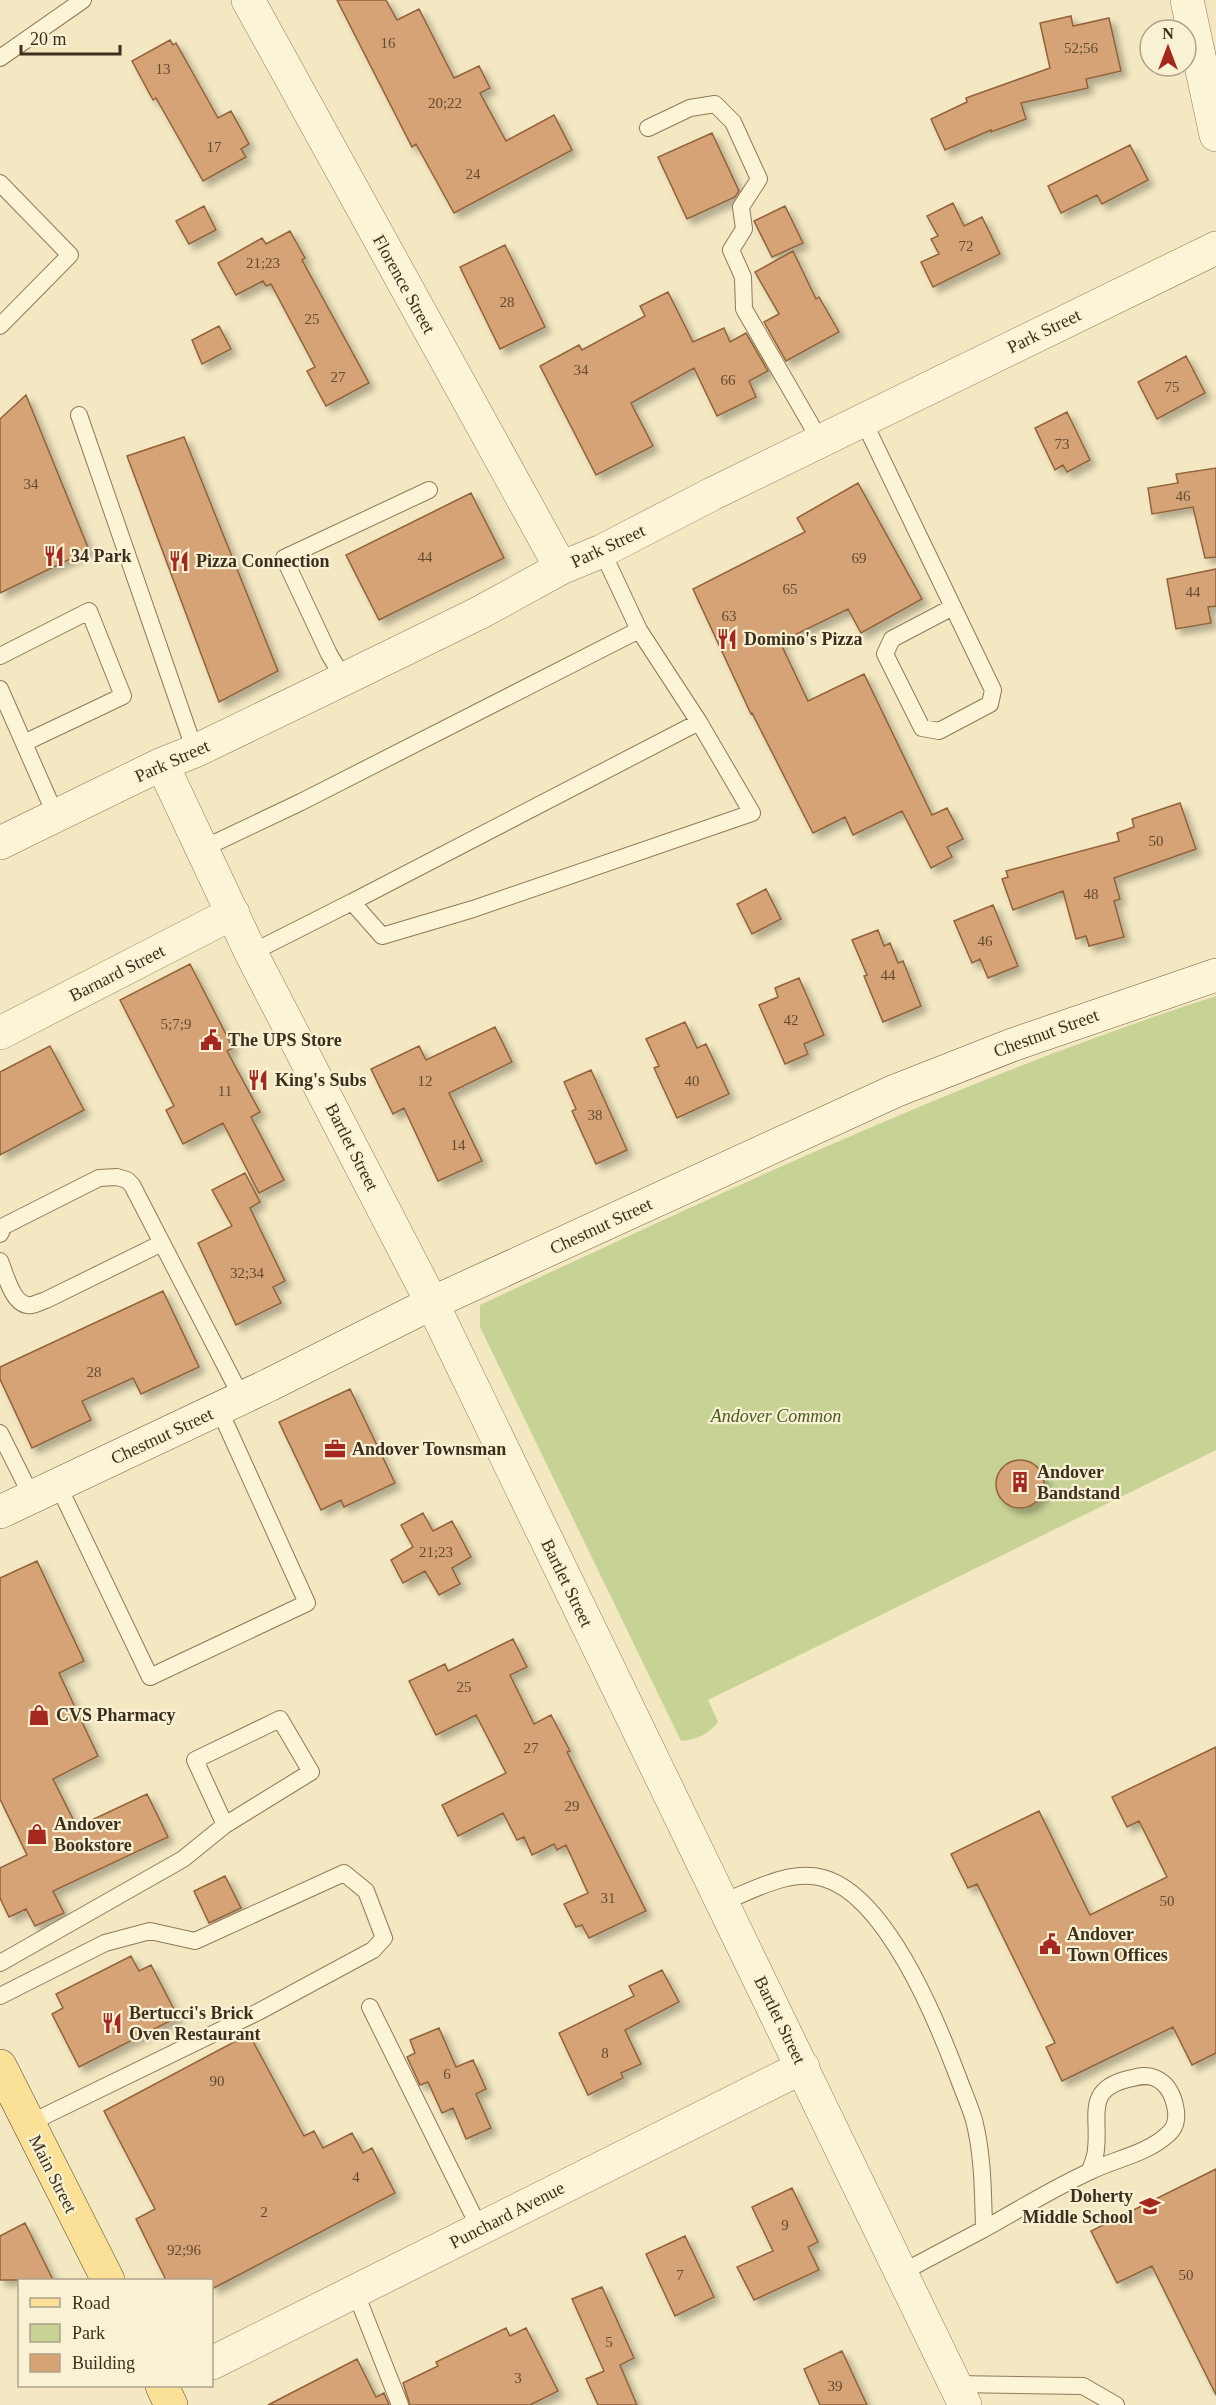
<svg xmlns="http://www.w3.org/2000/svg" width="1216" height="2405" viewBox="0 0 1216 2405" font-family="Georgia,serif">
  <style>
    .green { fill: #c7d295 }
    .building { fill: #d5a374; stroke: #91623a; stroke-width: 1.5; filter: url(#shadow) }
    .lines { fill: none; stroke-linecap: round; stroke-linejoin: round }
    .lane-casing { stroke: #8f7957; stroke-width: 18 }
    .street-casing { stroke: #8f7957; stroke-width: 34 }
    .secondary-casing { stroke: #71593a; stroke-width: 34 }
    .primary-casing { stroke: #5d462c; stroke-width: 34 }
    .lane { stroke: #fcf4d7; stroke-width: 16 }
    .street { stroke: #fcf4d7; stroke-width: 33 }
    .secondary { stroke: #fcf4d7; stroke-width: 33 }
    .primary { stroke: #fae197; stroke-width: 33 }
    .labels { text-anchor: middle; stroke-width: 4.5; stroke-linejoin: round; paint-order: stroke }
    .number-label { font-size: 15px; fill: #634c33 }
    .street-label { font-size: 18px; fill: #3d2f1d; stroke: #f9f1d3 }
    .poi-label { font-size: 18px; font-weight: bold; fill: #3d2f1d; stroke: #f9f1d3; text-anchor: start }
    .park-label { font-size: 18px; font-style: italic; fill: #495c21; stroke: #f9f1d3 }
  </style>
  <defs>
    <filter id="shadow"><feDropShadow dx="5.5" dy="5.5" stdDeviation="3" flood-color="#0004"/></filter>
  </defs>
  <rect width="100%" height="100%" fill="#f3e8c2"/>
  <path class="green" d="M 1216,996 L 1216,1450 L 708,1700 L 718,1722 C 708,1735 697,1739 681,1741 L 480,1327 L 480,1305 C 721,1193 962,1078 1216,996 Z"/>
  <path class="building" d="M 337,0 L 386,0 L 397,20 L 419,9 L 454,78 L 479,66 L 490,88 L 480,93 L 506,141 L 554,115 L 572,150 L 454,213 L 416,144 L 412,147 Z
    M 1071,16 L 1073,26 L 1109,18 L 1121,71 L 1086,79 L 1088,88 L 1021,103 L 1026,119 L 991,132 L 991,130 L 945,150 L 931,119 L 967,102 L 966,98 L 1050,68 L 1040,23 Z
    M 170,40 L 173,45 L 176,43 L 218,118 L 231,111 L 249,144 L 241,149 L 246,157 L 203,181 L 156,98 L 153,100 L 132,61 Z
    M 712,133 L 739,191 L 735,197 L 687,219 L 658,157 Z
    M 1130,145 L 1148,180 L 1102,204 L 1097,195 L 1061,213 L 1048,186 Z
    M 953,203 L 964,226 L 982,217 L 1000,254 L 933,287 L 921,262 L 939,254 L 931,239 L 938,236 L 927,216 Z
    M 204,206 L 216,230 L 189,244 L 176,221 Z
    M 785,206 L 803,243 L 772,257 L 754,221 Z
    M 290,231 L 305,258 L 302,260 L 369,383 L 326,406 L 307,371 L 315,367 L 271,284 L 266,286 L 263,281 L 236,295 L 218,263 L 262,238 L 266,244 Z
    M 505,245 L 545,327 L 500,349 L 460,267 Z
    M 793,251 L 816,299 L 819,297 L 839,332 L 786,361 L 764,322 L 779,314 L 755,272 Z
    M 668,292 L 693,342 L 724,328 L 730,342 L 746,333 L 768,371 L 749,381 L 756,397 L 717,416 L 694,368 L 631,403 L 653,446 L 596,475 L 540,366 L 579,345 L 582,350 L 645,316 L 640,306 Z
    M 219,326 L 231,349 L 202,364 L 192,340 Z
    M 1186,356 L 1205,393 L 1157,419 L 1138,382 Z
    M 26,395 L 89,550 L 0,593 L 0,419 Z
    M 1067,412 L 1090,460 L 1067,472 L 1063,465 L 1055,470 L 1035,428 Z
    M 184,437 L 278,671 L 219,702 L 127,456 Z
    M 1216,468 L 1216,557 L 1205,558 L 1193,507 L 1152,514 L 1148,488 L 1178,483 L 1176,474 Z
    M 858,483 L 922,599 L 861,633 L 848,609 L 780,642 L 808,701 L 864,674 L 932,815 L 947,808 L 963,839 L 947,847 L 952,857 L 931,868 L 902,811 L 853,835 L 845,817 L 813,833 L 752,713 L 751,714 L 693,589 L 805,532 L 797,518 Z
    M 471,493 L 504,558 L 379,620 L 346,555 Z
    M 1216,569 L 1216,606 L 1208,607 L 1211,623 L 1176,629 L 1167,579 Z
    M 1180,803 L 1196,849 L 1114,878 L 1120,899 L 1114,901 L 1124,937 L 1089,946 L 1086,936 L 1076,939 L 1063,891 L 1013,910 L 1002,879 L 1008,877 L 1006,871 L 1119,841 L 1117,833 L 1134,827 L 1132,819 Z
    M 766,889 L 781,919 L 752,934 L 737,904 Z
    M 993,905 L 1018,966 L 988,978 L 980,959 L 972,963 L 954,921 Z
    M 878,930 L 884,946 L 890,943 L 898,963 L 903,961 L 921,1006 L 883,1022 L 864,976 L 867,975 L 852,940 Z
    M 190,964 L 233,1048 L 227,1051 L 260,1112 L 251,1117 L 284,1180 L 259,1193 L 223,1123 L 183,1144 L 166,1110 L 174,1106 L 120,1000 Z
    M 799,978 L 824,1035 L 804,1044 L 808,1054 L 785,1064 L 759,1005 L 778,997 L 775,988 Z
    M 685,1022 L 697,1048 L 706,1044 L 729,1094 L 677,1118 L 654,1068 L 659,1066 L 646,1039 Z
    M 495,1027 L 512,1062 L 449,1093 L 482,1161 L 438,1181 L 404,1108 L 393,1114 L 371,1069 L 419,1046 L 426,1060 Z
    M 50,1046 L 84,1110 L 0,1155 L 0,1072 Z
    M 591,1070 L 627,1150 L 596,1164 L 572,1111 L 576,1109 L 564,1082 Z
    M 245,1173 L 260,1202 L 250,1208 L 285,1281 L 273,1287 L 281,1303 L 236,1325 L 198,1243 L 232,1226 L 212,1190 Z
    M 163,1291 L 199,1367 L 141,1394 L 133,1378 L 82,1401 L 91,1420 L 32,1448 L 0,1379 L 0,1367 Z
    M 350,1389 L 395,1483 L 344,1507 L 341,1500 L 321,1510 L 279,1422 Z
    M996 1484a24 24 0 1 1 48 0a24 24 0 1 1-48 0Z
    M 423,1513 L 433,1531 L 452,1521 L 471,1557 L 452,1568 L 460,1584 L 439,1595 L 425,1571 L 403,1583 L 391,1560 L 413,1547 L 401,1525 Z
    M 37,1561 L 84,1661 L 59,1673 L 98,1756 L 53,1779 L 77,1827 L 147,1794 L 168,1837 L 53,1891 L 64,1913 L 35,1926 L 26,1909 L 9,1917 L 0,1898 L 0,1868 L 27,1855 L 0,1799 L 0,1578 Z
    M 513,1639 L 527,1667 L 510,1675 L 534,1724 L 551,1715 L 570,1751 L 567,1752 L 646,1911 L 589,1938 L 582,1925 L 576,1927 L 564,1904 L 588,1893 L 566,1845 L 557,1850 L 554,1844 L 532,1855 L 524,1837 L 517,1840 L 503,1813 L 458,1836 L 442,1805 L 506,1773 L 476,1715 L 436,1735 L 409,1681 L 445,1664 L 448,1671 Z
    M 1216,1747 L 1216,2053 L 1192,2065 L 1173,2027 L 1062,2081 L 1046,2047 L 1055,2043 L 977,1884 L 968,1888 L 951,1854 L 1039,1811 L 1090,1915 L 1167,1877 L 1139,1821 L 1127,1827 L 1112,1797 Z
    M 225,1876 L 241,1908 L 209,1923 L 194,1891 Z
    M 131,1956 L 139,1971 L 151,1965 L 178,2017 L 79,2067 L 52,2014 L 63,2008 L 56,1994 Z
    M 662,1970 L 679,2002 L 625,2030 L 641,2064 L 621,2073 L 623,2078 L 588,2095 L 559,2033 L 634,1996 L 629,1986 Z
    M 439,2028 L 456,2067 L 473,2060 L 486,2089 L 476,2094 L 491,2128 L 466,2139 L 453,2108 L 442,2113 L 428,2082 L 420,2085 L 407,2057 L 415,2053 L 410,2040 Z
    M 249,2034 L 304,2136 L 314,2131 L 323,2148 L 352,2133 L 363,2153 L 372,2148 L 395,2193 L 212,2289 L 212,2280 L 166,2280 L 136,2219 L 155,2209 L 104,2111 Z
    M 1216,2169 L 1216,2395 L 1152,2266 L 1117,2283 L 1091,2231 Z
    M 792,2188 L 818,2242 L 808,2247 L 819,2270 L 754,2300 L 737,2267 L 773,2251 L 752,2207 Z
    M 25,2223 L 53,2280 L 0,2280 L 0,2236 Z
    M 685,2236 L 714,2297 L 675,2316 L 646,2254 Z
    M 602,2287 L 634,2358 L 620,2365 L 637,2405 L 598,2405 L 586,2379 L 604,2371 L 572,2299 Z
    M 506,2328 L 510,2336 L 526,2328 L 558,2391 L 530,2405 L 410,2405 L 403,2383 L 438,2366 L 436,2362 Z
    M 842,2351 L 867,2405 L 820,2405 L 804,2369 Z
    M 357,2359 L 376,2397 L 384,2393 L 389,2405 L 268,2405 Z"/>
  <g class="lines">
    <defs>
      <path id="lane" d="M 0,58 L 83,0
        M 648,128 L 690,108 L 715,104 L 733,122 L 759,179 L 741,207 L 744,229 L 731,250 L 743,277 L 744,309 L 821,442
        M 0,183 L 70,255 L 0,326
        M 79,415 L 195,751
        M 863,420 C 906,510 950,600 993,690 L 990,704 L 939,731 L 922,728 L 885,654 L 892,639 L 953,607
        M 0,656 L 89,611 L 123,696 L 24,743
        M 344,679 L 329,654 L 284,558 L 429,490
        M 0,689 L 56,816
        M 202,849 L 301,802 L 639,630
        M 352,902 L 699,722
        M 251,953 L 352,902 L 382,936 L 473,909 L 752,813 L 699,722 L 639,630 L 602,551
        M 0,1234 L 4,1226 L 99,1178 L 117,1177 L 127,1180 L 132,1185 L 242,1398
        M 0,1261 C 6,1275 13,1308 32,1305 C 37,1304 42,1301 46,1300 L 162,1243
        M 0,1433 L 32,1497
        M 58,1485 L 150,1677 L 307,1603 L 219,1409
        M 723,1902 C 754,1890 789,1869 823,1878 C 886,1895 937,2021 958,2077 C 963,2091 970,2106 974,2120 C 983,2155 983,2193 984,2229 L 901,2273
        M 0,1963 L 183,1859 L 225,1825 L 311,1772 L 280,1719 L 195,1760 L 225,1825
        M 0,1996 L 105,1943 L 150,1931 L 195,1941 L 344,1873 L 366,1891 L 384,1938 L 373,1950 L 258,2012 L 28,2124
        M 370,2007 L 480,2229
        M 984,2229 C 1020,2209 1055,2187 1093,2170 C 1116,2159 1148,2153 1167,2135 C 1175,2129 1177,2120 1176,2111 C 1174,2097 1169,2084 1155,2078 C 1146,2074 1137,2077 1128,2079 C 1084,2090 1100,2116 1096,2149 C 1096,2156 1092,2164 1090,2171
        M 355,2291 L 400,2405
        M 954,2384 L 1083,2386 L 1116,2405"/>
      <path id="street" d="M 248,0 L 561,568
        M 1187,0 L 1216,135
        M 162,764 L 251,953 L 432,1303 L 965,2405
        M 0,843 L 162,764 L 195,751 L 344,679 L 481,612 L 561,568 L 602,551 L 712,494 L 1216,248
        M 0,1033 L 233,913
        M 212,2363 L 803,2067"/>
      <path id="secondary" d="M 0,1512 L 269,1385 L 432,1303 L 895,1091 L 1012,1045 L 1216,975"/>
      <path id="primary" d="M 0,2066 L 108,2280
        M 162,2386 L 171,2405"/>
    </defs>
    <use href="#lane" class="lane-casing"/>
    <use href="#street" class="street-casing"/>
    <use href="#secondary" class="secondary-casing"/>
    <use href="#primary" class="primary-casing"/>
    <use href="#lane" class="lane"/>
    <use href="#street" class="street"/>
    <use href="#secondary" class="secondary"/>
    <use href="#primary" class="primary"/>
  </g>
  <defs>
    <symbol id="restaurant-bare" viewBox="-9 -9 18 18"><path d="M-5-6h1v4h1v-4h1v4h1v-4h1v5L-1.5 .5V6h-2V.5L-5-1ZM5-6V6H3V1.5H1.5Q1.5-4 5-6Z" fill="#a52820" stroke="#f9f1d3" stroke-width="2.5" paint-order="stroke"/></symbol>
    <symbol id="civic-bare" viewBox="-9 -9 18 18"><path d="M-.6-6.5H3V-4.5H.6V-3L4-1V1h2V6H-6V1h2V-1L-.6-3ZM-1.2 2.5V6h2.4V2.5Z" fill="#a52820" stroke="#f9f1d3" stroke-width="2.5" paint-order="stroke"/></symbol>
    <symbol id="office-bare" viewBox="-9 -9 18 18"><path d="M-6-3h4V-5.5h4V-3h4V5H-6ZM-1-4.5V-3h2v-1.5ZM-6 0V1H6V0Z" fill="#a52820" stroke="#f9f1d3" stroke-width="2.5" paint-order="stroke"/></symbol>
    <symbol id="building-bare" viewBox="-9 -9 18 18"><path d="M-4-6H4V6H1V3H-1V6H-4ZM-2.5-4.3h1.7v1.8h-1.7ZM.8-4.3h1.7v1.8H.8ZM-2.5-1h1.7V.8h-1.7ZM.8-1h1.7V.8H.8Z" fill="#a52820" stroke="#f9f1d3" stroke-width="2.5" paint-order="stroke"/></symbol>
    <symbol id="shop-bare" viewBox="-9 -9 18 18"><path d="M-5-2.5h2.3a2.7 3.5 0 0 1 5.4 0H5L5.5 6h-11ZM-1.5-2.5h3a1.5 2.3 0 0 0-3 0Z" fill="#a52820" stroke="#f9f1d3" stroke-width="2.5" paint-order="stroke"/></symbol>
    <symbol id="school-bare" viewBox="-9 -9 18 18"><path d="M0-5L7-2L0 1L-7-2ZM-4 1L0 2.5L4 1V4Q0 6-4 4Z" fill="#a52820" stroke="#f9f1d3" stroke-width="2.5" paint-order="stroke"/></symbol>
  </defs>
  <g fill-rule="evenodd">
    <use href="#restaurant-bare" x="39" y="541" width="30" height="30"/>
    <use href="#restaurant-bare" x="164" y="546" width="30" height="30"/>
    <use href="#restaurant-bare" x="712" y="624" width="30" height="30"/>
    <use href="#civic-bare" x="196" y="1025" width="30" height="30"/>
    <use href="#restaurant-bare" x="243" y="1065" width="30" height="30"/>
    <use href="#office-bare" x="320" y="1434" width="30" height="30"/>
    <use href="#building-bare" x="1005" y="1467" width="30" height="30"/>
    <use href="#shop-bare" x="24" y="1700" width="30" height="30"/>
    <use href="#shop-bare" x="22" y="1819" width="30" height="30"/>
    <use href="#civic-bare" x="1035" y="1929" width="30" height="30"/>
    <use href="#restaurant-bare" x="97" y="2008" width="30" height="30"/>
    <use href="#school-bare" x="1135" y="2191" width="30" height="30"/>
  </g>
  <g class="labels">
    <g class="number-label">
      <text x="388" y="48">16</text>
      <text x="1081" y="53">52;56</text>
      <text x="163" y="74">13</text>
      <text x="445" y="108">20;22</text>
      <text x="214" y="152">17</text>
      <text x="473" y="179">24</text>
      <text x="966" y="251">72</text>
      <text x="263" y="268">21;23</text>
      <text x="507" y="307">28</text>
      <text x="312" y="324">25</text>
      <text x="581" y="375">34</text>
      <text x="338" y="382">27</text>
      <text x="728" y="385">66</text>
      <text x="1172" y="392">75</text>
      <text x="1062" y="449">73</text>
      <text x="31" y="489">34</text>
      <text x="1183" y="501">46</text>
      <text x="425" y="562">44</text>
      <text x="859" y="563">69</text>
      <text x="790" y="594">65</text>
      <text x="1193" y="597">44</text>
      <text x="729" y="621">63</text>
      <text x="1156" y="846">50</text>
      <text x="1091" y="899">48</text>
      <text x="985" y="946">46</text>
      <text x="888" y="980">44</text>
      <text x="791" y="1025">42</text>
      <text x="176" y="1029">5;7;9</text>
      <text x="425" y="1086">12</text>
      <text x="692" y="1086">40</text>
      <text x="225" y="1096">11</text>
      <text x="595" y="1120">38</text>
      <text x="458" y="1150">14</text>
      <text x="247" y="1278">32;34</text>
      <text x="94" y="1377">28</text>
      <text x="436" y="1557">21;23</text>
      <text x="464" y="1692">25</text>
      <text x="531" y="1753">27</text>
      <text x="572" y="1811">29</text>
      <text x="608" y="1903">31</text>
      <text x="1167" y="1906">50</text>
      <text x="605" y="2058">8</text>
      <text x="447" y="2079">6</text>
      <text x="217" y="2086">90</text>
      <text x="356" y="2182">4</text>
      <text x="264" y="2217">2</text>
      <text x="785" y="2230">9</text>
      <text x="184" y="2255">92;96</text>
      <text x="680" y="2280">7</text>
      <text x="1186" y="2280">50</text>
      <text x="609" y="2347">5</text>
      <text x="518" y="2383">3</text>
      <text x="835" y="2391">39</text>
    </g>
    <g class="street-label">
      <text transform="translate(404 284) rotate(61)" y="6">Florence Street</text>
      <text transform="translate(1044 331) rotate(-26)" y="6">Park Street</text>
      <text transform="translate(608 546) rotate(-25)" y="6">Park Street</text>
      <text transform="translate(172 761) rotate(-24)" y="6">Park Street</text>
      <text transform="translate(117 973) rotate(-27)" y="6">Barnard Street</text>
      <text transform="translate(1046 1033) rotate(-20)" y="6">Chestnut Street</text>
      <text transform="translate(352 1147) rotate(63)" y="6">Bartlet Street</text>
      <text transform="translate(601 1226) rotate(-25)" y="6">Chestnut Street</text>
      <text transform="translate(162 1436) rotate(-25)" y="6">Chestnut Street</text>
      <text transform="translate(567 1583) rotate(64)" y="6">Bartlet Street</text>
      <text transform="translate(780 2020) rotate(64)" y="6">Bartlet Street</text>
      <text transform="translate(53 2174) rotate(63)" y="6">Main Street</text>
      <text transform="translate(507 2215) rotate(-27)" y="6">Punchard Avenue</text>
    </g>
    <g class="poi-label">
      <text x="71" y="562">34 Park</text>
      <text x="196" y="567">Pizza Connection</text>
      <text x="744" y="645">Domino's Pizza</text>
      <text x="228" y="1046">The UPS Store</text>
      <text x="275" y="1086">King's Subs</text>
      <text x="352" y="1455">Andover Townsman</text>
      <text x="1037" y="1478">Andover<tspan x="1037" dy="21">Bandstand</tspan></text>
      <text x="56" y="1721">CVS Pharmacy</text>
      <text x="54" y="1830">Andover<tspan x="54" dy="21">Bookstore</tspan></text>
      <text x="1067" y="1940">Andover<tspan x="1067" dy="21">Town Offices</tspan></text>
      <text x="129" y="2019">Bertucci's Brick<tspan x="129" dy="21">Oven Restaurant</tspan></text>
      <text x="1133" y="2202" text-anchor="end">Doherty<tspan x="1133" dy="21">Middle School</tspan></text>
    </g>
    <g class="park-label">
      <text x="776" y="1422">Andover Common</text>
    </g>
  </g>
  <rect x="18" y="2279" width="195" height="108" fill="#f9f1d3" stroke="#aea38a" stroke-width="1.5"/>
  <rect x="30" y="2298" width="30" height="9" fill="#fae197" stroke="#aea38a" stroke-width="1.5"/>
  <text x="72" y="2309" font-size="18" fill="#3d2f1d">Road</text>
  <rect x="30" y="2324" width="30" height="18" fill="#c7d295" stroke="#aea38a" stroke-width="1.5"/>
  <text x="72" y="2339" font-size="18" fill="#3d2f1d">Park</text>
  <rect x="30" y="2354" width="30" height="18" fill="#d5a374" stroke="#aea38a" stroke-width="1.5"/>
  <text x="72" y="2369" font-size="18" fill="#3d2f1d">Building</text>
  <g transform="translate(1168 48)"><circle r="28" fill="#f9f1d3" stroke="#aea38a" stroke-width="1.5"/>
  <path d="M0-4.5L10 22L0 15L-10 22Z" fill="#a52820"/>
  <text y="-9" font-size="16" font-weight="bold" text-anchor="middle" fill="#3d2f1d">N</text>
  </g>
  <path d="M21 45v9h99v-9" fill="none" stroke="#3d2f1d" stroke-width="3"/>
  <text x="30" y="45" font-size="18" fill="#3d2f1d" stroke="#f9f1d3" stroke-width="4.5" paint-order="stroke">20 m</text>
</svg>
